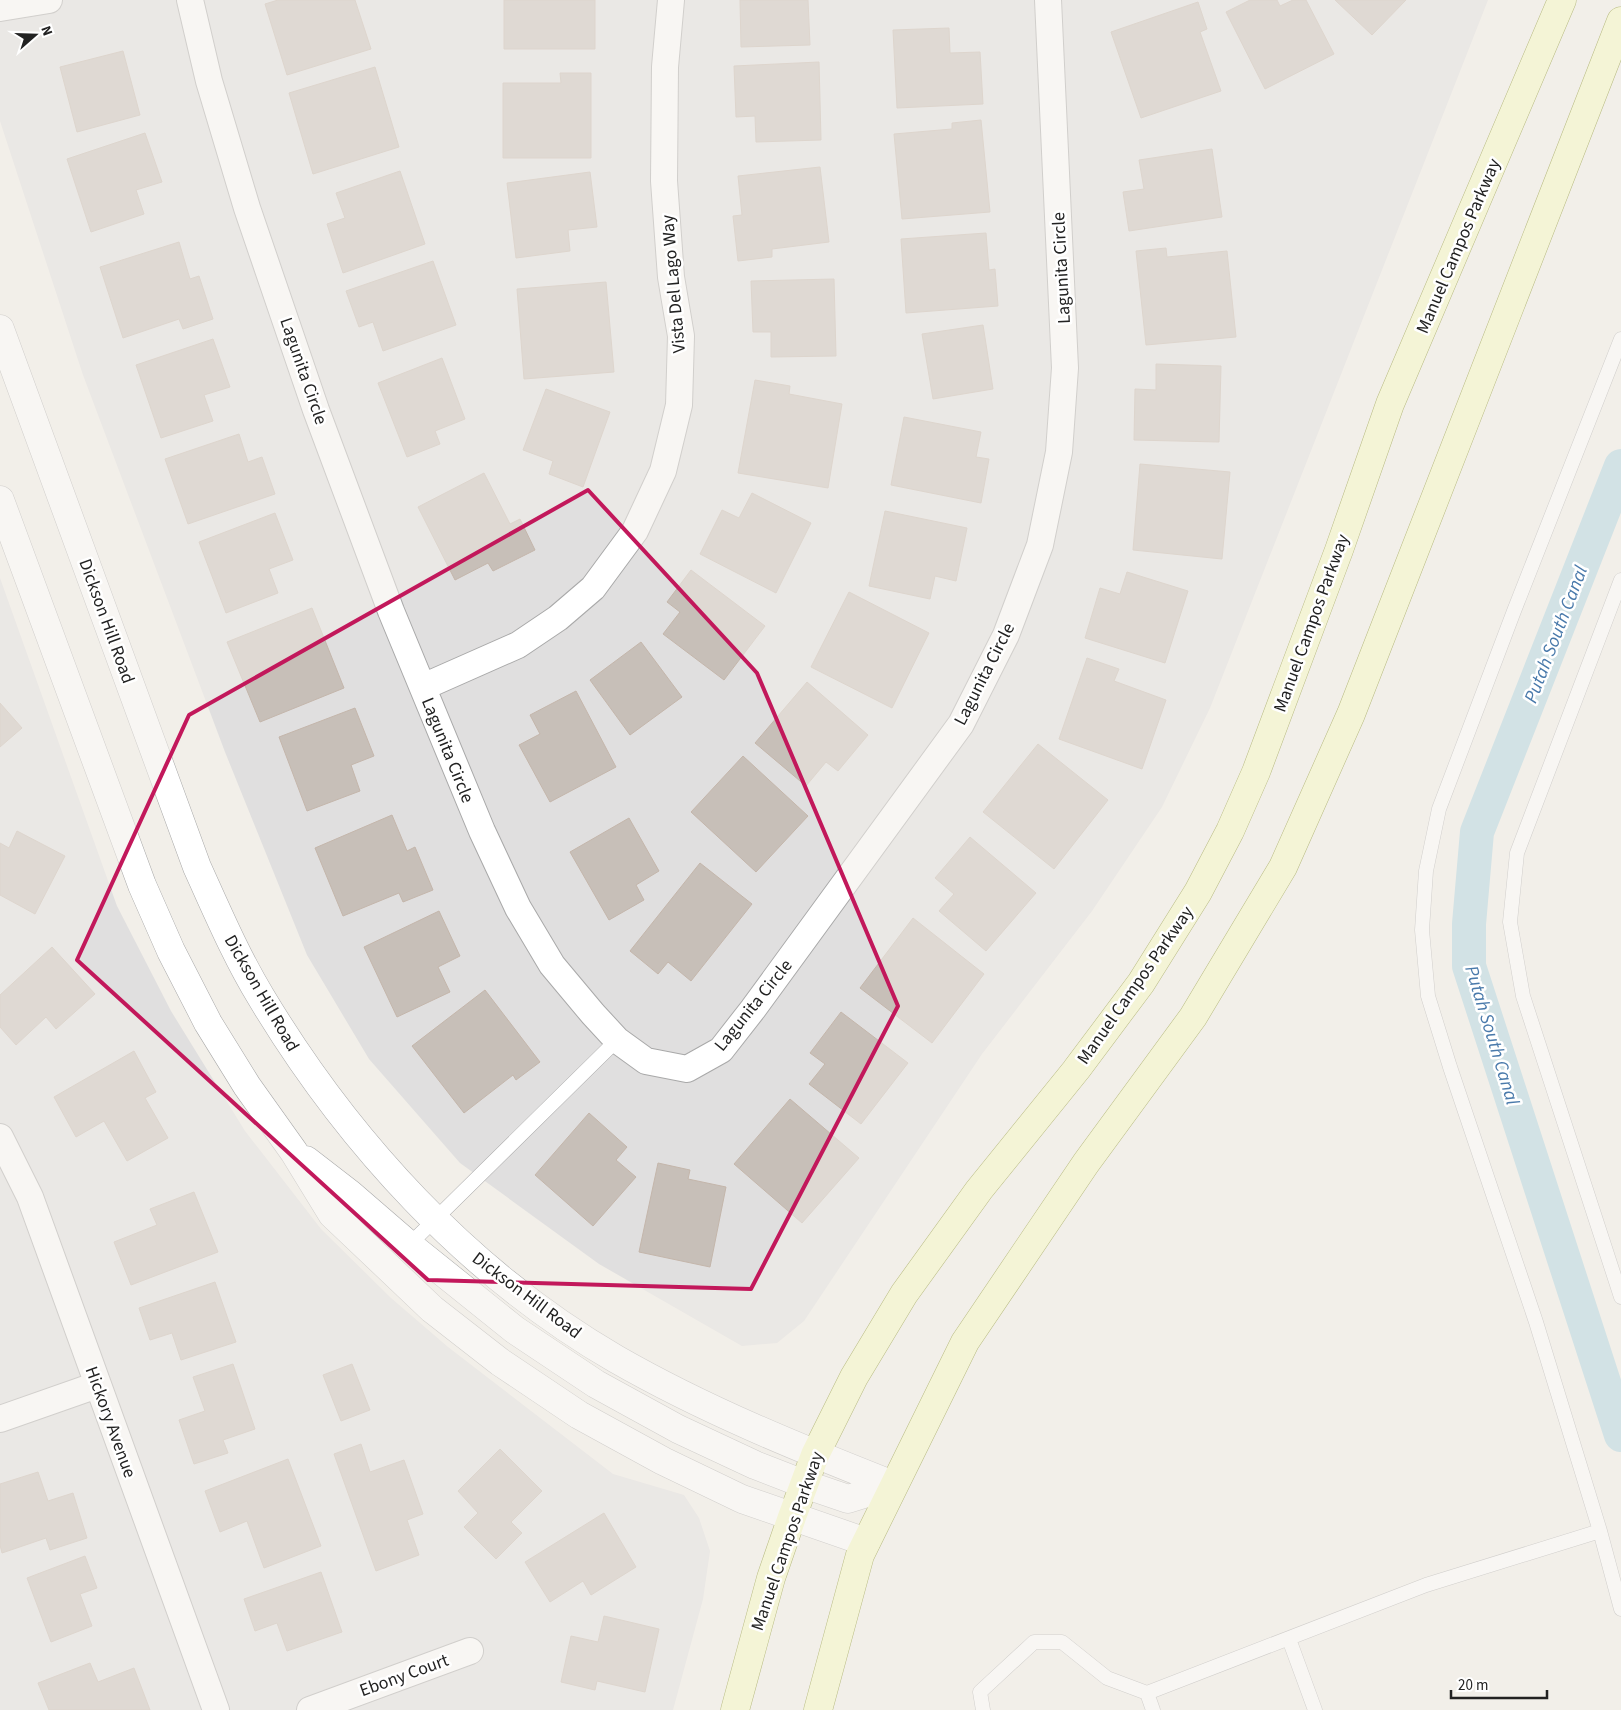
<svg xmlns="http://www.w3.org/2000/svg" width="1621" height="1710" viewBox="0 0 1621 1710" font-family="'Source Sans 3',sans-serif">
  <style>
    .residential { fill: #e0dfdf }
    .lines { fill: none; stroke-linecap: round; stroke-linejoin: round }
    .canal { stroke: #aad3df; stroke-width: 34 }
    .building { fill: #c7bfb8; stroke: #c4b6ab }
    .service-casing { stroke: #a9a9a9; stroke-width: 15 }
    .minor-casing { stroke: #a9a9a9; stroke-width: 28 }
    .tertiary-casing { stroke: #a9a9a9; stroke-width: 29 }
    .secondary-casing { stroke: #707d05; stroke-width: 29 }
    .service { stroke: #fff; stroke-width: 14 }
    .minor { stroke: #fff; stroke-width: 26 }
    .tertiary { stroke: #fff; stroke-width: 28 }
    .secondary { stroke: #f7fabf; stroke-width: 28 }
    .marked { fill: none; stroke: #c2185b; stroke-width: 4; stroke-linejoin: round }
    .labels { text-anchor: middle; stroke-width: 5; stroke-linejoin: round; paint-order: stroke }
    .street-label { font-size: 18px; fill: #222; stroke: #fff }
    .water-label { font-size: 19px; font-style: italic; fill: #4a7aab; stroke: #fff }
  </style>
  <rect width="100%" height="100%" fill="#f2efe9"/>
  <path class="residential" d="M 0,0 L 1488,0 L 1210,708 L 1162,807 L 1092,911 L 982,1054 L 804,1321 L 777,1343 L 742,1346 L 599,1264 L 460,1163 L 369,1059 L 307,955 L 225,752 L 83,375 L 0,121 Z
    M 0,578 L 117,906 L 171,1011 L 245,1131 L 321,1229 L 391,1298 L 448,1347 L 613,1474 L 684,1495 L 699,1518 L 710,1551 L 703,1599 L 673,1710 L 0,1710 Z"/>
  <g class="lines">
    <path class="canal" d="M 1621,466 L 1477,832 L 1469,924 L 1469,966 L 1621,1435"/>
  </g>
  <path class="building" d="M 278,0 L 355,0 L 371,49 L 287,75 L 265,4 Z
    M 504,0 L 595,0 L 595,49 L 504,49 Z
    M 740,0 L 808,0 L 810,45 L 741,47 Z
    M 1250,0 L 1277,0 L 1280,6 L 1293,0 L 1306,0 L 1334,54 L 1265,89 L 1226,12 Z
    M 1335,0 L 1406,0 L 1372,35 Z
    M 1198,2 L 1207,29 L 1200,32 L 1221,91 L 1141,118 L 1111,32 Z
    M 949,28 L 950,53 L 980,52 L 983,104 L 897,108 L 893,30 Z
    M 123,51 L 140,115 L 77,132 L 60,67 Z
    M 819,62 L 821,140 L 756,142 L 755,116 L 736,117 L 734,66 Z
    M 375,67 L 399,147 L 313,174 L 289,93 Z
    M 560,73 L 591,73 L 591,158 L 503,158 L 503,83 L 561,83 Z
    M 981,120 L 990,212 L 902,219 L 894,134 L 952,129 L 952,123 Z
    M 145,133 L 162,182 L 136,190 L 144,214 L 91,232 L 67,159 Z
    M 1212,149 L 1222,217 L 1129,231 L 1123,192 L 1144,189 L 1139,160 Z
    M 820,167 L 829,242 L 772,249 L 772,257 L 738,261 L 733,216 L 742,215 L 738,176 Z
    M 400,171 L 425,244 L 343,273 L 327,224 L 345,218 L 336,193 Z
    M 590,172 L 597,227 L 568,230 L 570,251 L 516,258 L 507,183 Z
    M 986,233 L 989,270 L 995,269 L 998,306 L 906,313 L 901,239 Z
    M 179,242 L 190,279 L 199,276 L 213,319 L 183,329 L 179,319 L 123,338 L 100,267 Z
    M 1166,248 L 1167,257 L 1227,251 L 1236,337 L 1146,345 L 1136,251 Z
    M 433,261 L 456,325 L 383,351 L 373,322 L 359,327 L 346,291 Z
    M 834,279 L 836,356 L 771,357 L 771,332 L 753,332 L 751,281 Z
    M 606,282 L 614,372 L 524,379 L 517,289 Z
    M 983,325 L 993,389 L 933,399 L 922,334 Z
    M 213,339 L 230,387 L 204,395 L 213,421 L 161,438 L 136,365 Z
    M 442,358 L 465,419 L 435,431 L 440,444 L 407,457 L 378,383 Z
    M 1156,364 L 1221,366 L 1219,442 L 1134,440 L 1135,389 L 1156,390 Z
    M 755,380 L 790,386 L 789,394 L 842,404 L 828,488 L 738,473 Z
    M 546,389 L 610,412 L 583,487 L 549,474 L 553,461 L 523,450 Z
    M 904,417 L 981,432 L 976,457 L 989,459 L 981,503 L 891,485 Z
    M 239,434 L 248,462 L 262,457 L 275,494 L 188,524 L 165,459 Z
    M 1140,464 L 1230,472 L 1222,559 L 1133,550 Z
    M 484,473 L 510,524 L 520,519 L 535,550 L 493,571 L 488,563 L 455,580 L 418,507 Z
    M 752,493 L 811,523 L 776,593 L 700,554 L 722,510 L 739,518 Z
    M 885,511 L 967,528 L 956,581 L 935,576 L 930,599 L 869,586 Z
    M 275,513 L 293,560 L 269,569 L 278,593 L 226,613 L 199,542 Z
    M 691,570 L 765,626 L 724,680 L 663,634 L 680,612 L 667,602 Z
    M 1127,572 L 1188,591 L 1165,663 L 1085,638 L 1100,588 L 1120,594 Z
    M 849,592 L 929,633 L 892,708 L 811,667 Z
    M 312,608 L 344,688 L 260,722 L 227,642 Z
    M 641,642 L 682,697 L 630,735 L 590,680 Z
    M 1087,658 L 1119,669 L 1114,681 L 1166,700 L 1142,769 L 1059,739 Z
    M 807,682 L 868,735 L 838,771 L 826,762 L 806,786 L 755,743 Z
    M 576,691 L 616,767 L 550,802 L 519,745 L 540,734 L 530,715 Z
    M 0,703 L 22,728 L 0,747 Z
    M 355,708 L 374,756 L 351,765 L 360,791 L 307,811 L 279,737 Z
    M 1038,744 L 1108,800 L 1054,869 L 983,812 Z
    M 743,756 L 808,816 L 756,872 L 691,812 Z
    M 392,815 L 407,851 L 415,847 L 433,890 L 403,902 L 399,893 L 343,916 L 315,848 Z
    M 629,818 L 659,871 L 636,885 L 644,900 L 609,920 L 570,852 Z
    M 17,831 L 65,856 L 35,914 L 0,895 L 0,843 L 9,848 Z
    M 970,837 L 1036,893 L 986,951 L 939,911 L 954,894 L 935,878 Z
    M 700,863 L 752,904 L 691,981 L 668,962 L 658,974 L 630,951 Z
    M 439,911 L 460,956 L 438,967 L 450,992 L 397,1017 L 364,947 Z
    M 913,918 L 984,974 L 932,1043 L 860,988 Z
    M 52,947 L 95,994 L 56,1029 L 46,1017 L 16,1045 L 0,1027 L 0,995 Z
    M 485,990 L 540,1062 L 516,1080 L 513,1075 L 464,1113 L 412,1046 Z
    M 841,1012 L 908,1063 L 861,1124 L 809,1084 L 825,1064 L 810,1053 Z
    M 134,1051 L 156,1092 L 145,1098 L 168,1138 L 127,1161 L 104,1121 L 76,1137 L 54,1097 Z
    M 790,1099 L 859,1158 L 802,1223 L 734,1164 Z
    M 589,1113 L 627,1147 L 616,1160 L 636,1177 L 593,1226 L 535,1175 Z
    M 658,1163 L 690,1170 L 688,1179 L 726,1187 L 710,1267 L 639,1252 Z
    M 194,1192 L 218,1252 L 131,1285 L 114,1242 L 157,1225 L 150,1209 Z
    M 215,1282 L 236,1342 L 181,1360 L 172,1333 L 150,1340 L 139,1308 Z
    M 233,1364 L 255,1429 L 223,1440 L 228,1453 L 194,1464 L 179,1420 L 205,1411 L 193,1377 Z
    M 352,1364 L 370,1410 L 341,1421 L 323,1375 Z
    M 361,1444 L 370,1472 L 404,1460 L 423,1514 L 407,1520 L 419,1555 L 376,1571 L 334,1454 Z
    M 500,1449 L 542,1491 L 511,1522 L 522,1533 L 496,1559 L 464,1527 L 478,1513 L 458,1491 Z
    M 288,1459 L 321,1546 L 264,1568 L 247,1521 L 220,1532 L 205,1491 Z
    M 38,1472 L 48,1501 L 73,1493 L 87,1538 L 50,1550 L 46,1538 L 2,1553 L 0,1545 L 0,1484 Z
    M 604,1513 L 636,1567 L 591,1595 L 583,1581 L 550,1602 L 525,1562 Z
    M 85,1556 L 97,1588 L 80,1594 L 92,1626 L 51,1642 L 27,1578 Z
    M 321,1572 L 342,1632 L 287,1651 L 277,1623 L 255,1631 L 244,1599 Z
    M 604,1616 L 659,1629 L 645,1692 L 597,1681 L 595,1690 L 561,1682 L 571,1636 L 598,1642 Z
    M 90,1663 L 98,1682 L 134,1668 L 150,1710 L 49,1710 L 38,1683 Z"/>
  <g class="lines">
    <defs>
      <path id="service" d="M 1621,339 L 1514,611 L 1439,809 L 1426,871 L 1422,930 L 1428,996 L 1450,1067 L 1536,1322 L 1600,1531 L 1621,1609
        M 1621,580 L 1517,853 L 1510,922 L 1523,996 L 1621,1297
        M 409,1245 L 617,1040
        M 1289,1639 L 1315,1710
        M 1147,1693 L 1153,1710
        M 983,1710 L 980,1692 L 1034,1642 L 1062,1642 L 1107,1678 L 1147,1693 L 1426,1585 L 1600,1531"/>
      <path id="minor" d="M 190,0 L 209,81 L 247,208 L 316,410 L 391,611 L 482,831 L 518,908 L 552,965 L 593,1014 L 617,1040 L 646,1061 L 687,1069 L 721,1050 L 753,1009 L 961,724 L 1006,635 L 1040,545 L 1059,452 L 1065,368 L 1048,0
        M 0,8 L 49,0
        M 423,687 L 518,645 L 558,618 L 593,588 L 635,531 L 663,471 L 679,405 L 681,336 L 671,277 L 664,181 L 665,67 L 671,0
        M 0,1137 L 30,1197 L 216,1710
        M 0,1419 L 97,1385
        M 310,1710 L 470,1651"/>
      <path id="tertiary" d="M 0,329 L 197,867 C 217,911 236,956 261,997 C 348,1142 469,1274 616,1359 C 705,1410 799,1448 893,1485
        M 0,500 L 142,885 L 171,951 L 208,1023 L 247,1086 L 294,1152 L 332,1214 L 432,1309 L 500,1362 L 579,1415 L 663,1461 L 742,1499 L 866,1542
        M 306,1160 L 350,1194 L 409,1245 L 515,1330 L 596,1384 L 678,1429 L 755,1465 L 804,1484 L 848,1499 L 893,1485"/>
      <path id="secondary" d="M 735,1710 L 771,1578 L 792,1517 L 815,1455 L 854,1377 L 904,1294 L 979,1190 L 1076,1070 L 1141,983 L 1198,892 L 1230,831 L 1256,772 L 1339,550 L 1390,404 L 1562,0
        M 818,1710 L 860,1555 L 965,1342 L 1086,1163 L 1193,1017 L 1283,867 L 1351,714 L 1621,21"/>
    </defs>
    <use href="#service" class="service-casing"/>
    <use href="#minor" class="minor-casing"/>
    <use href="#tertiary" class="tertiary-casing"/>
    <use href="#secondary" class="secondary-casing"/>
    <use href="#service" class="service"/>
    <use href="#minor" class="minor"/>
    <use href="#tertiary" class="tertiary"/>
    <use href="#secondary" class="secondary"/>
  </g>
  <path d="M0 0H1621V1710H0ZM 588,490 L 757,673 L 898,1006 L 751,1289 L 428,1280 L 77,960 L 189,715 Z" fill="#f2efe9" fill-opacity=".55" fill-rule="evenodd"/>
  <path class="marked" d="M 588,490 L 757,673 L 898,1006 L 751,1289 L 428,1280 L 77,960 L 189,715 Z"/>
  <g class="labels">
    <g class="street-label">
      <text transform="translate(1458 246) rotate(-67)" y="6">Manuel Campos Parkway</text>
      <text transform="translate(1061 268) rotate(-93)" y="6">Lagunita Circle</text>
      <text transform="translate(673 284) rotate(-95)" y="6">Vista Del Lago Way</text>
      <text transform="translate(304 371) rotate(71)" y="6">Lagunita Circle</text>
      <text transform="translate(107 621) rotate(70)" y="6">Dickson Hill Road</text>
      <text transform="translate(1311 623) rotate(-70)" y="6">Manuel Campos Parkway</text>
      <text transform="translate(984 674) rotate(-63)" y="6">Lagunita Circle</text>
      <text transform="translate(448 750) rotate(68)" y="6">Lagunita Circle</text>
      <text transform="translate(1135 985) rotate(-55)" y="6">Manuel Campos Parkway</text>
      <text transform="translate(262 993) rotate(60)" y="6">Dickson Hill Road</text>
      <text transform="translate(753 1005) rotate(-51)" y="6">Lagunita Circle</text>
      <text transform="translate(527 1295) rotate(37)" y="6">Dickson Hill Road</text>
      <text transform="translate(111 1422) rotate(70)" y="6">Hickory Avenue</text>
      <text transform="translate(787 1541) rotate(-71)" y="6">Manuel Campos Parkway</text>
      <text transform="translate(404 1675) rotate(-20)" y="6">Ebony Court</text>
    </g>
    <g class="water-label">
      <text transform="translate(1555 634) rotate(-69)" y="7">Putah South Canal</text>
      <text transform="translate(1493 1035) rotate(73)" y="7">Putah South Canal</text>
    </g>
  </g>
  <g transform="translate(35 35) rotate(70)" stroke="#ffffff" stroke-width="4" paint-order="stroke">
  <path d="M0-4L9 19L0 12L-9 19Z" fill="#222222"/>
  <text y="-8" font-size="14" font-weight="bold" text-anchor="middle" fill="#222222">N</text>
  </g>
  <path d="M1451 1690v8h96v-8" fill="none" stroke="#222222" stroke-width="2.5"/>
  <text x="1458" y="1690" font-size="15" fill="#222222" stroke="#ffffff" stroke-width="4" paint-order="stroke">20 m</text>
</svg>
